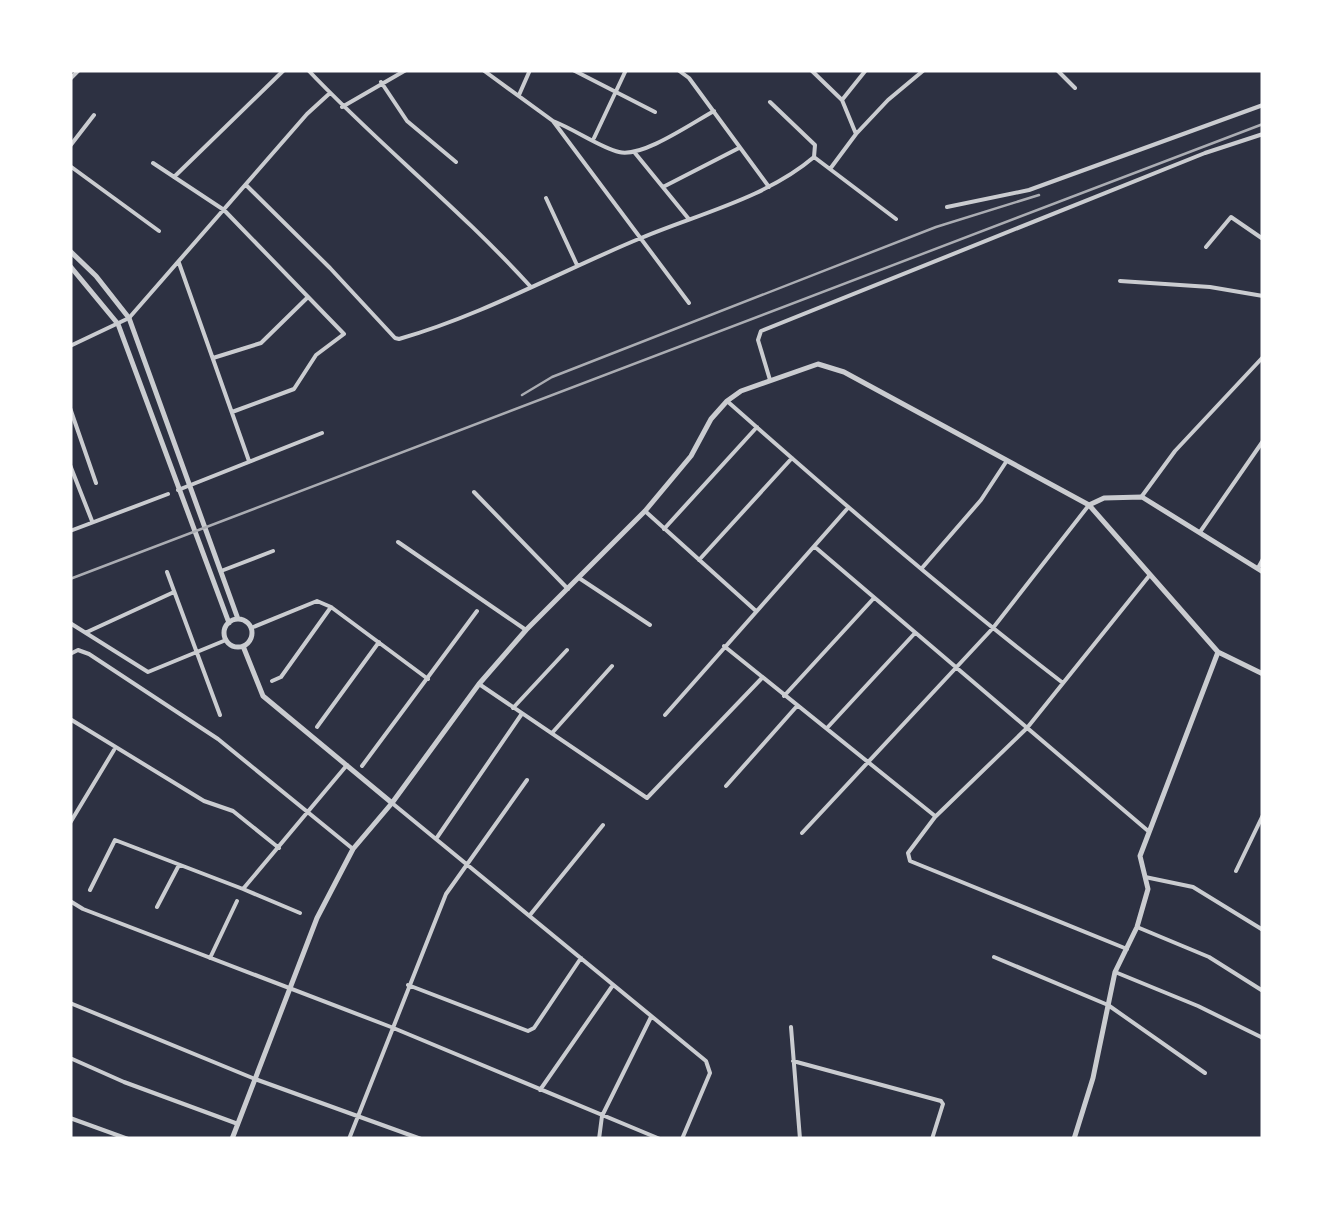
<svg xmlns="http://www.w3.org/2000/svg" width="1333" height="1209" viewBox="0 0 1333 1209" font-family="'Archivo Narrow',sans-serif">
  <style>
    .lines { fill: none; stroke-linecap: round; stroke-linejoin: round }
    .minor { stroke: #caccd0; stroke-width: 4 }
    .tertiary { stroke: #caccd0; stroke-width: 5 }
    .rail { stroke: #abadb3; stroke-width: 2.5 }
  </style>
  <rect width="100%" height="100%" fill="#2d3142"/>
  <g class="lines">
    <path class="minor" d="M 308,70 C 379,145 460,209 530,286
      M 483,70 L 553,121 L 689,303
      M 573,70 L 655,112
      M 678,70 L 689,78 L 769,187
      M 811,70 L 842,100 L 856,134 L 830,169
      M 1057,70 L 1075,88
      M 70,79 L 79,70
      M 381,82 L 407,121 L 456,162
      M 519,95 L 530,70
      M 842,100 L 866,70
      M 770,102 L 815,145 L 814,157
      M 342,107 L 406,70
      M 553,121 C 574,129 601,148 619,152 C 642,158 692,123 714,111
      M 856,134 L 888,100 L 924,70
      M 594,138 L 626,70
      M 70,146 L 94,115
      M 635,153 L 688,218
      M 153,163 L 224,210 L 344,334 L 316,355 L 294,389 L 232,412
      M 70,166 L 159,231
      M 174,177 L 284,70
      M 246,185 L 330,268 L 395,338 L 399,339 C 483,315 561,271 641,238 C 698,214 766,198 814,157 L 896,219
      M 663,187 L 739,148
      M 546,198 L 577,265
      M 947,207 L 1029,190 L 1263,105
      M 1206,247 L 1231,217 L 1263,239
      M 179,263 L 249,461
      M 1120,281 L 1210,287 L 1263,296
      M 70,346 L 129,318 L 307,114 L 330,93
      M 213,358 L 261,343 L 308,297
      M 770,380 L 758,340 L 761,331 L 1205,153 L 1263,134
      M 727,401 C 837,498 947,594 1063,683
      M 70,408 L 96,483
      M 70,465 L 92,521
      M 178,490 L 322,433
      M 474,492 L 568,589
      M 1142,496 L 1175,451 L 1263,357
      M 645,511 L 756,611
      M 664,529 L 757,427
      M 70,531 L 168,494
      M 1200,532 L 1263,441
      M 398,542 L 526,630
      M 815,547 L 1147,830
      M 699,560 L 792,458
      M 922,568 L 981,500 L 1006,462
      M 1258,568 L 1263,559
      M 221,571 L 273,551
      M 167,572 L 220,715
      M 579,578 L 650,625
      M 70,623 L 148,672 L 226,640
      M 251,628 L 317,601 L 331,607 L 428,679
      M 87,632 L 174,592
      M 724,646 L 935,816
      M 70,654 L 78,650 L 89,654 L 218,739 L 353,849
      M 272,681 L 281,677 L 331,607
      M 479,684 L 647,798 L 761,679
      M 784,696 L 874,598
      M 513,708 L 567,650
      M 665,715 L 847,509
      M 70,719 L 204,801 L 233,811 L 279,848
      M 317,727 L 379,642
      M 827,728 L 915,633
      M 552,733 L 612,666
      M 362,766 L 477,611
      M 726,786 L 797,706
      M 392,803 L 706,1061 L 710,1073 L 682,1139
      M 70,823 L 114,750
      M 802,833 L 993,628 L 1089,505
      M 436,839 L 521,715
      M 1236,871 L 1263,815
      M 1145,877 L 1193,887 L 1263,930
      M 243,889 L 300,913
      M 90,890 L 115,840 L 243,889 L 347,765
      M 70,901 L 83,909 L 391,1027 L 660,1139
      M 157,907 L 179,865
      M 530,915 L 603,825
      M 1137,927 L 1209,957 L 1263,991
      M 1127,949 L 910,861 L 908,853 L 935,817 L 1027,728 L 1149,576
      M 994,957 L 1108,1005 L 1205,1073
      M 210,958 L 237,901
      M 1115,972 L 1198,1006 L 1263,1038
      M 408,985 L 528,1031 L 534,1028 L 581,958
      M 70,1003 L 255,1079 L 421,1139
      M 791,1027 L 800,1139
      M 70,1058 L 124,1082 L 238,1124
      M 793,1061 L 941,1101 L 943,1104 L 932,1139
      M 540,1090 L 613,985
      M 70,1118 L 128,1139
      M 349,1139 L 446,894 L 527,780
      M 599,1139 L 602,1116 L 651,1017"/>
    <path class="tertiary" d="M 1262,70 L 1263,71
      M 70,251 L 96,276 L 129,318 L 238,619
      M 70,266 L 118,324 L 229,623
      M 1089,505 L 1104,498 L 1142,497 L 1263,572
      M224 633a14 14 0 1 1 28 0a14 14 0 1 1-28 0Z
      M 243,646 L 263,696 L 392,803
      M 232,1139 L 317,918 L 353,849 L 392,803 L 479,684 L 526,630 L 645,511 L 691,456 L 711,419 L 727,401 L 741,391 L 818,364 L 844,372 L 1089,505 L 1218,652 L 1263,674
      M 1074,1139 L 1093,1078 L 1115,972 L 1137,927 L 1148,889 L 1140,856 L 1218,652"/>
    <path class="rail" d="M 522,395 L 552,377 L 936,227 L 1039,195
      M 70,579 L 1263,124"/>
  </g>
  <rect width="1333" height="1209" fill="none" stroke="#ffffff" stroke-width="145"/>
</svg>
